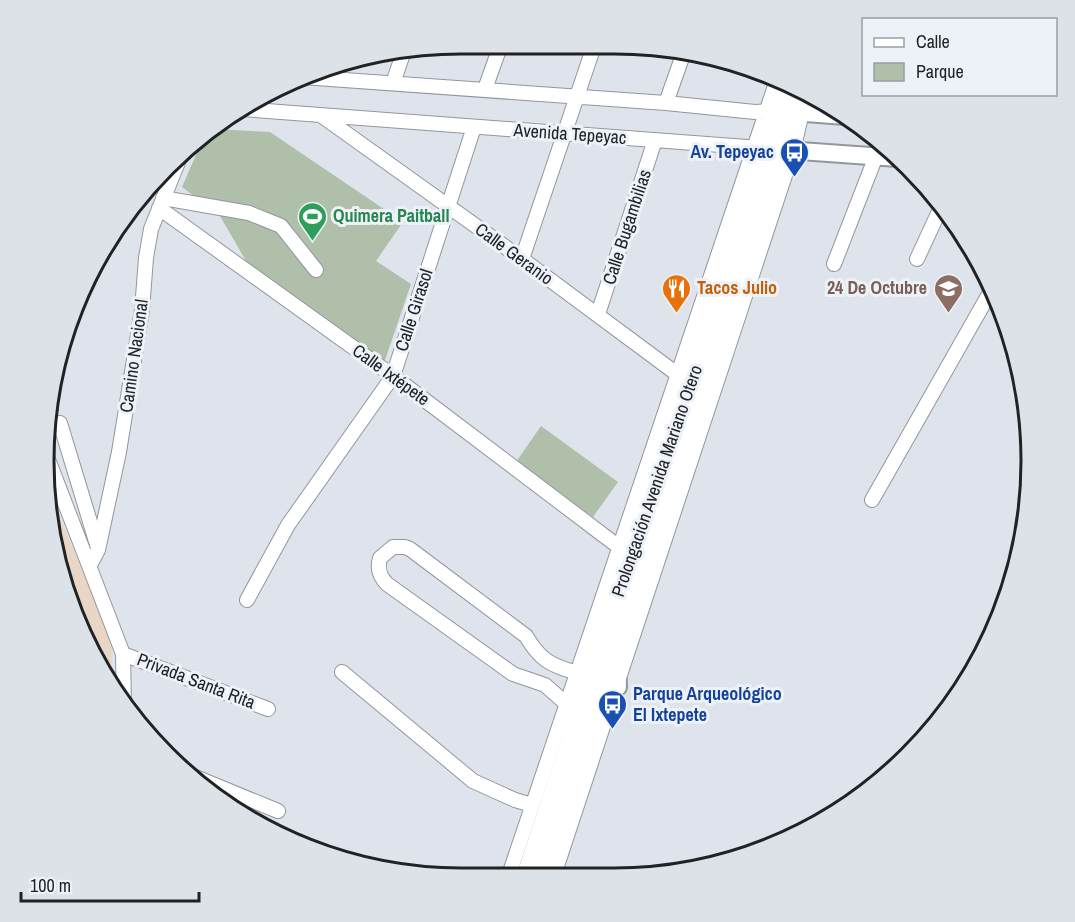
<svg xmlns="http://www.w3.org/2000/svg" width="1075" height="922" viewBox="0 0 1075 922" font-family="'Archivo Narrow',sans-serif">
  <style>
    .education { fill: #ead6c7 }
    .green { fill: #b0bfaa }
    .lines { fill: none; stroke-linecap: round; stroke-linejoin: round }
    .minor-casing { stroke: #92969d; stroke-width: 16 }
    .major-casing { stroke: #92969d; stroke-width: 20 }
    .minor { stroke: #fff; stroke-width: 14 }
    .major { stroke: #fff; stroke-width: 16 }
    .labels { text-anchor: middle; stroke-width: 6; stroke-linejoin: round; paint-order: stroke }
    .street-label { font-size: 18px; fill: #212225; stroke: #edf2f9 }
    .transit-label { font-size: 18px; font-weight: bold; fill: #164399; stroke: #edf2f9; text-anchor: end }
    .leisure-label { font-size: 18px; font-weight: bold; fill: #27864d; stroke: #edf2f9; text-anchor: start }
    .food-label { font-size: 18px; font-weight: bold; fill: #c56008; stroke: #edf2f9; text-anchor: start }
    .education-label { font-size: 18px; font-weight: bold; fill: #785e54; stroke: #edf2f9; text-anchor: end }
    .rim { fill: none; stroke: #212225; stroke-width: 3 }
  </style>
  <rect width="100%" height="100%" fill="#dfe4ec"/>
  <path class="education" d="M 45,483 L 104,622 L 112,648 L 111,688 L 66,596 Z"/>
  <path class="green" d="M 213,129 L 270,132 L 403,222 L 376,261 L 411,284 L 384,363 L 246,261 L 220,216 L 182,187 L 205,134 Z
    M 541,426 L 618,482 L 593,517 L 516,462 Z"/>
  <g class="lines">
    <defs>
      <path id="minor" d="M 302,77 L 666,103 L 755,112 L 774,111
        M 393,83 L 404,51
        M 485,89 L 501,44
        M 666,103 L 684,52
        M 242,109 L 760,148
        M 322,116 L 522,259 L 677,374
        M 163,198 L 249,213 L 281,226 L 316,270
        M 159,208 L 393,376 L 619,547
        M 522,259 L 594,46
        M 917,259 L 942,205
        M 834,264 L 876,156
        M 598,314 L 655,140
        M 60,423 L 98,548
        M 46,454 L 123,654 L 124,705
        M 872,500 L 992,289
        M 90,565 L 98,550 L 119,452 L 142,310 L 146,258 L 151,229 L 183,150
        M 247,600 L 288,525 L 393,376 L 474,127
        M 123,654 L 268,709
        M 342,672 L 473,781 L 515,800 L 532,805
        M 566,705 L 562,700 L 545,685 L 513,674 L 387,584 C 379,576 377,568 380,558 L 393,547 L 405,547 L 410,549 L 526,636 C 540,660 550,665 577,673
        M 188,774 L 278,811
        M 508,878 L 777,80
        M 553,878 L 793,151 L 802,112 L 810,93"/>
      <path id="major" d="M 780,111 L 845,116
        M 772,149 L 898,158
        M 617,658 L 618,687
        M 577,673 L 597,648
        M 524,878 L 779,111 L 792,85
        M 539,878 L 781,149 L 791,112 L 791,95"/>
    </defs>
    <use href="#minor" class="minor-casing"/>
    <use href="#major" class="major-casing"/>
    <use href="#minor" class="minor"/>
    <use href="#major" class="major"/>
  </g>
  <defs>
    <symbol id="bus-pin" viewBox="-11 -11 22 30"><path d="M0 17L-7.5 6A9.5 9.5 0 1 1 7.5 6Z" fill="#1a4fb4" stroke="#edf2f9"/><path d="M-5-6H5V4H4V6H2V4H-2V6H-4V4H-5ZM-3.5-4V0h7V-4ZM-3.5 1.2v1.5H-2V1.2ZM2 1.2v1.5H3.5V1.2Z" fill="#fff"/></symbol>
    <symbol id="stadium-pin" viewBox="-11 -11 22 30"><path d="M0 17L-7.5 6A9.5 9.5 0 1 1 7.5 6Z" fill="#2e9e5b" stroke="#edf2f9"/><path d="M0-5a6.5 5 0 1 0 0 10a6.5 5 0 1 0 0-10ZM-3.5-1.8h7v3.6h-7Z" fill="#fff"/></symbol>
    <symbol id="restaurant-pin" viewBox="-11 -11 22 30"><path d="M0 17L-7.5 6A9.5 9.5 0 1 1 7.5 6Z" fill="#e8710a" stroke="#edf2f9"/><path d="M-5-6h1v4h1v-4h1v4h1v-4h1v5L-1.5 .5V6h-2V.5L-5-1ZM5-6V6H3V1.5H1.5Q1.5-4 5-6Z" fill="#fff"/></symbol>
    <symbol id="school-pin" viewBox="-11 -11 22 30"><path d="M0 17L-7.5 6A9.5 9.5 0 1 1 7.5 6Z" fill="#8d6e63" stroke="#edf2f9"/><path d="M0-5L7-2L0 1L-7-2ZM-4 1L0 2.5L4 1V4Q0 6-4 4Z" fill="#fff"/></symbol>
  </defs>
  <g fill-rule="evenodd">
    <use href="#bus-pin" x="778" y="136" width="33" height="45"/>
    <use href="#stadium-pin" x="296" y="200" width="33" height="45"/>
    <use href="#restaurant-pin" x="660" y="272" width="33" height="45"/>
    <use href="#school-pin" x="932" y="272" width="33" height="45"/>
    <use href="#bus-pin" x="596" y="688" width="33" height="45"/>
  </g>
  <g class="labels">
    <g class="street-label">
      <text transform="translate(570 134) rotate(4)" y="6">Avenida Tepeyac</text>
      <text transform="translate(627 227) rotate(-72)" y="6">Calle Bugambilias</text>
      <text transform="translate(514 254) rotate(36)" y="6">Calle Geranio</text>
      <text transform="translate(414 310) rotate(-72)" y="6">Calle Girasol</text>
      <text transform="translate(134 356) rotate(-82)" y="6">Camino Nacional</text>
      <text transform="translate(391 375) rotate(36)" y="6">Calle Ixtépete</text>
      <text transform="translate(657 481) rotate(-71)" y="6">Prolongación Avenida Mariano Otero</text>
      <text transform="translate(196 681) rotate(21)" y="6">Privada Santa Rita</text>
    </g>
    <g class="transit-label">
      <text x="774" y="158">Av. Tepeyac</text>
      <text x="633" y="700" text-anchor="start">Parque Arqueológico<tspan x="633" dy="21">El Ixtepete</tspan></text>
    </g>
    <g class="leisure-label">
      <text x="333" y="222">Quimera Paitball</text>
    </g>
    <g class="food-label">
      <text x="697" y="294">Tacos Julio</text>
    </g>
    <g class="education-label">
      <text x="927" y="294">24 De Octubre</text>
    </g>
  </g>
  <path d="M0 0H1075V922H0ZM461 54H614A407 407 0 0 1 1021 461V461A407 407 0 0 1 614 868H461A407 407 0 0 1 54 461V461A407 407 0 0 1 461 54Z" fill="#dde1e8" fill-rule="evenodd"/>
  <path class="rim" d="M461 54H614A407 407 0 0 1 1021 461V461A407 407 0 0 1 614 868H461A407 407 0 0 1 54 461V461A407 407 0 0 1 461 54Z"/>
  <rect x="862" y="18" width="195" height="78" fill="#edf2f9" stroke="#9b9fa4" stroke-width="1.5"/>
  <rect x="874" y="38" width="30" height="9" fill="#ffffff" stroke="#9b9fa4" stroke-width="1.5"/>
  <text x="916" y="48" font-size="18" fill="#212225">Calle</text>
  <rect x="874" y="63" width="30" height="18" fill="#b0bfaa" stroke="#9b9fa4" stroke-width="1.5"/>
  <text x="916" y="78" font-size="18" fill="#212225">Parque</text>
  <path d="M21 892v9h178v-9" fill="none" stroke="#212225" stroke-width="3"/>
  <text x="30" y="892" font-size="18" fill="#212225" stroke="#edf2f9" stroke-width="4.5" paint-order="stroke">100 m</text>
</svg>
